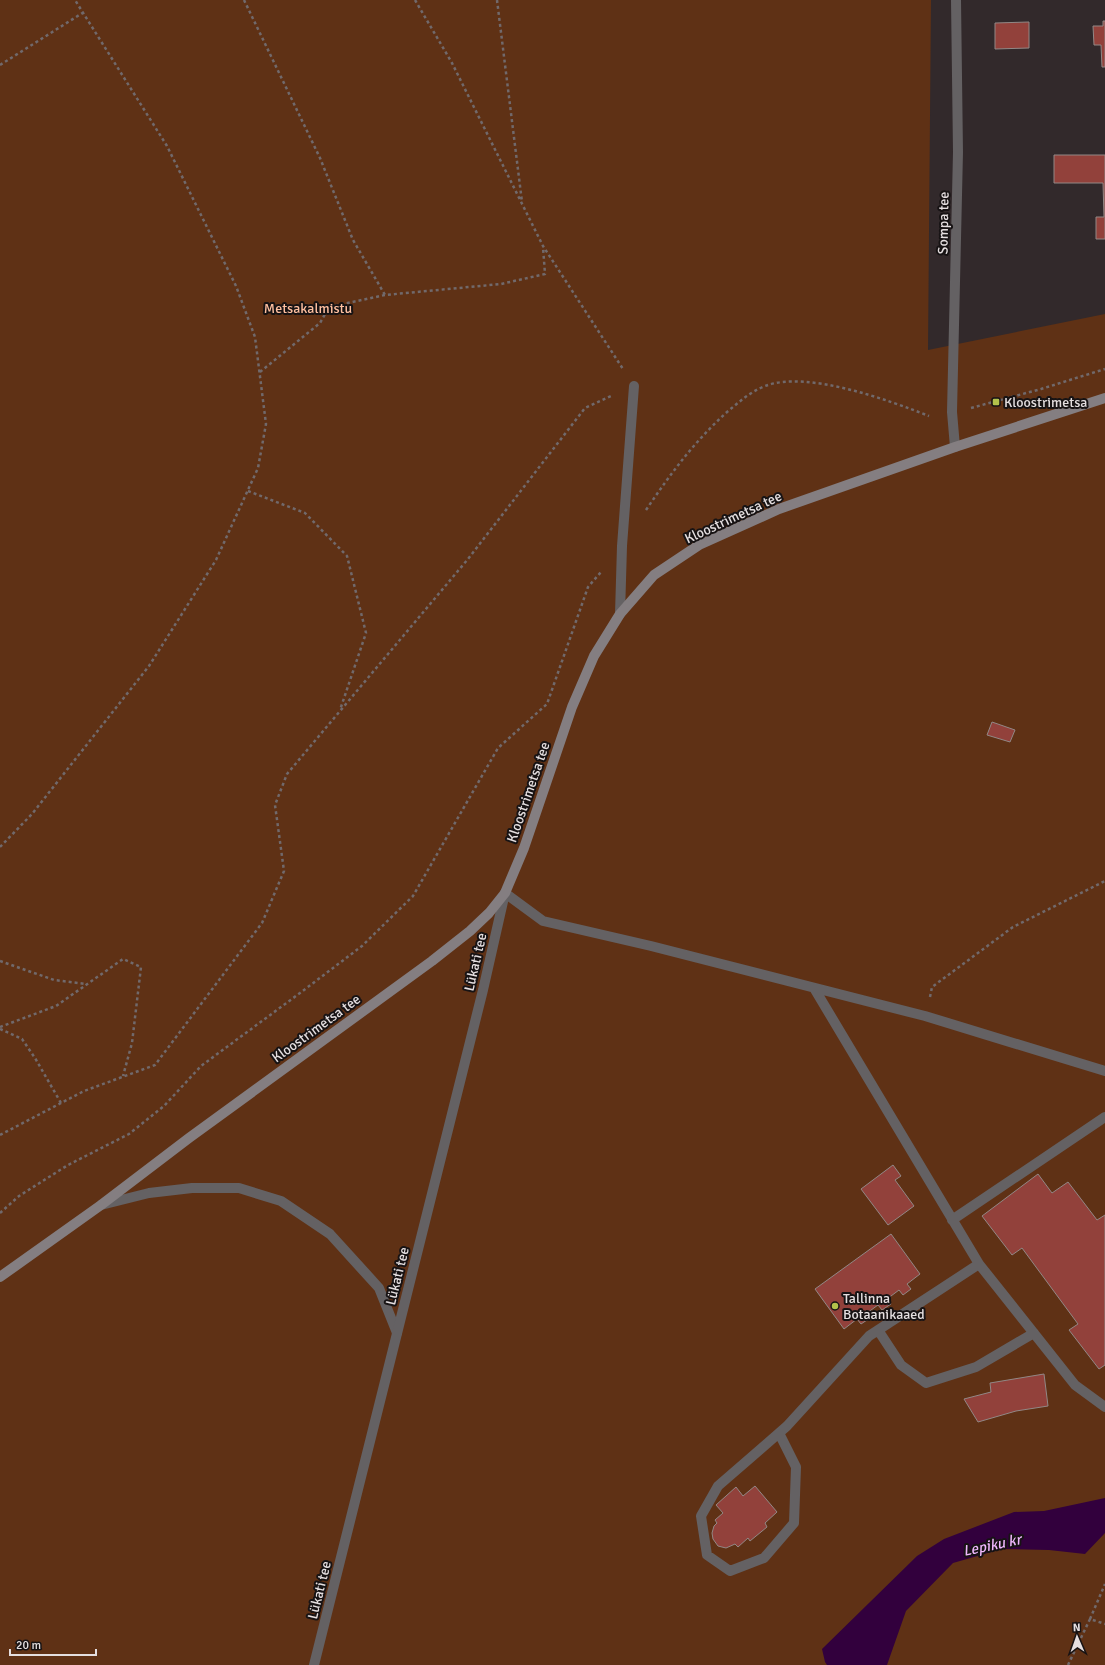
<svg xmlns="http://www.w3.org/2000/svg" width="1105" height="1665" viewBox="0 0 1105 1665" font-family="Signika,sans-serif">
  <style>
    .green { fill: #5f3115 }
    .water { fill: #32003d }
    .building { fill: #92413b; stroke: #928886 }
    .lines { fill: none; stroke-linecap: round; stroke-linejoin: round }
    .path { stroke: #71696b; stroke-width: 2.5; stroke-dasharray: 3 3; stroke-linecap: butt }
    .service { stroke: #646163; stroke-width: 10 }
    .minor { stroke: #646163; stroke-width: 10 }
    .tertiary { stroke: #646163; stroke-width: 10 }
    .secondary { stroke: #847e81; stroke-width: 10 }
    .poi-dot { fill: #b3c24b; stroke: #171314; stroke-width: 1.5 }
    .labels { text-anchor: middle; stroke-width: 4; stroke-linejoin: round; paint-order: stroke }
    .street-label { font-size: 14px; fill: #e5dfe0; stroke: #171314 }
    .park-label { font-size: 14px; fill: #ffc0a0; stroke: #171314 }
    .poi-label { font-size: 14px; fill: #e5dfe0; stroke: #171314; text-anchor: start }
    .water-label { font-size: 15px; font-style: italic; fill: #f0b8fe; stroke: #171314 }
  </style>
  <rect width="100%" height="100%" fill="#32292b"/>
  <path class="green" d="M 0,0 L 931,0 L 928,350 L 1105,314 L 1105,1665 L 0,1665 Z"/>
  <path class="water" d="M 1105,1498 L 1105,1533 L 1085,1554 L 1049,1550 L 1002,1549 L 953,1563 L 906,1611 L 887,1665 L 827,1665 L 825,1662 L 822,1649 L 917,1556 L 944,1539 L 1014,1512 L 1044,1511 Z"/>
  <path class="building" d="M 1103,21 L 1105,21 L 1105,67 L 1102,67 L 1101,45 L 1094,45 L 1093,26 L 1103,26 Z
    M 1029,22 L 1029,48 L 995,49 L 995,23 Z
    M 1054,155 L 1105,155 L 1105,239 L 1096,239 L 1096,217 L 1104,217 L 1103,183 L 1054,183 Z
    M 992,722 L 1015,730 L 1010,742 L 987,735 Z
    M 893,1165 L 901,1176 L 895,1180 L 914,1206 L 888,1225 L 861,1189 Z
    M 1038,1174 L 1052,1193 L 1068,1182 L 1097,1220 L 1105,1215 L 1105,1365 L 1099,1369 L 1069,1330 L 1078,1324 L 1022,1248 L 1012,1255 L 982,1216 Z
    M 891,1234 L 920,1274 L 907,1284 L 911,1289 L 903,1295 L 899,1290 L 887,1299 L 891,1304 L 882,1310 L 878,1305 L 867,1313 L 870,1318 L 861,1324 L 857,1319 L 844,1329 L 815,1289 Z
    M 1044,1374 L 1048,1406 L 1016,1411 L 978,1422 L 964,1399 L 991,1392 L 990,1383 Z
    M 755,1486 L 777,1512 L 765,1523 L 767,1527 L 750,1541 L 748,1538 L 738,1547 L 735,1544 L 726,1548 L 718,1546 L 713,1539 L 712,1533 L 714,1526 L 717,1523 L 715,1520 L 723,1513 L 716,1505 L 736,1487 L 743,1496 Z"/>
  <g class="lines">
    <path class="path" d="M 244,0 L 320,158 L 353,240 L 385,295
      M 415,0 L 452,63 L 543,246 L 623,369
      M 497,0 L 522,202
      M 0,65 L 84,12
      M 260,372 L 320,323 L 329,307 L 385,295 L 501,284 L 545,274 L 543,247
      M 971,408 L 1041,389 L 1105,369
      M 248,491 L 305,513 L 347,556 L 366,633 L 340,710
      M 646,510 C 671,473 694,442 727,412 C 739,402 750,392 765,386 C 807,370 888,400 929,416
      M 0,847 L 32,814 L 149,666 L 216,560 L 258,468 L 266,424 L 255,337 L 236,286 L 167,146 L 75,0
      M 0,961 L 54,980 L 86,984
      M 930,997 L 932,987 L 1013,927 L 1105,881
      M 0,1027 L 56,1006 L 123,959 L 141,967 L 132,1043 L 123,1076
      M 0,1029 L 22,1039 L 35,1058 L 61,1103
      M 0,1135 L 84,1091 L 155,1065 L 262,923 L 284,871 L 275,805 L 287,774 L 468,559 L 585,408 L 613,395
      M 0,1213 L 19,1196 L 68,1165 L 129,1134 L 164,1106 L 201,1066 L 300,993 L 362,946 L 413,896 L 498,748 L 547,704 L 588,587 L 601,572
      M 1090,1619 L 1105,1584
      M 1068,1665 L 1090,1619 L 1105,1624"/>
    <path class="service" d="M 620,614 L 622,546 L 634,386
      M 505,893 L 543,921 L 651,946 L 925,1016 L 1105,1071
      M 814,988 L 979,1264 L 1075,1385 L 1105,1407
      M 952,1220 L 1105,1117
      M 878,1330 L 901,1365 L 926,1383 L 976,1367 L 1034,1333
      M 779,1433 L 796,1467 L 794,1523 L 764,1558 L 730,1571 L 707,1555 L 701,1516 L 718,1486 L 779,1433 L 787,1426 L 869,1336 L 979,1264"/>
    <path class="minor" d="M 955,447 L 952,412 L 958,152 L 956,0
      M 101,1205 L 149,1193 L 192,1188 L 239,1188 L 281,1201 L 330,1234 L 379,1288 L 397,1333"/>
    <path class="tertiary" d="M 314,1665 L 483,990 L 505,893"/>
    <path class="secondary" d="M 0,1277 L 101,1205 L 189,1138 L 432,961 L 470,931 L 489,913 L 505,893 L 524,848 L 572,707 L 594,656 L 620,614 L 654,575 L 699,545 L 779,509 L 955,447 L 1105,398"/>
  </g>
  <g class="poi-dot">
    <rect x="992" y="398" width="8" height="8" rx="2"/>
    <circle cx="835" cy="1306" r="4"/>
  </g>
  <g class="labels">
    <g class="street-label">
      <text transform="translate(943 223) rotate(-89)" y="5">Sompa tee</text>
      <text transform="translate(733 517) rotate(-25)" y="5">Kloostrimetsa tee</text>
      <text transform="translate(528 792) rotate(-71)" y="5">Kloostrimetsa tee</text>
      <text transform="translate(475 962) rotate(-77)" y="5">Lükati tee</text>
      <text transform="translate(316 1028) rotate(-36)" y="5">Kloostrimetsa tee</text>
      <text transform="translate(397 1276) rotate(-76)" y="5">Lükati tee</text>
      <text transform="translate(319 1590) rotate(-76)" y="5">Lükati tee</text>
    </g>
    <g class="park-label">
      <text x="308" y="313">Metsakalmistu</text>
    </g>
    <g class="poi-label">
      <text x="1004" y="407">Kloostrimetsa</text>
      <text x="843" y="1303">Tallinna<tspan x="843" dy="16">Botaanikaaed</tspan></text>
    </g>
    <g class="water-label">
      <text transform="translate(992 1545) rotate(-12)" y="5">Lepiku kr</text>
    </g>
  </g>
  <g transform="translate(1077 1637) rotate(358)" stroke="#171314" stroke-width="3" paint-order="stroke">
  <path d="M0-3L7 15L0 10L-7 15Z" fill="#e5dfe0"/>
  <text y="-6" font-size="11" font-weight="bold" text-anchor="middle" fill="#e5dfe0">N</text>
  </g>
  <path d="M10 1649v6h86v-6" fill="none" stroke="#e5dfe0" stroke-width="2"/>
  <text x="16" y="1649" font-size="12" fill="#e5dfe0" stroke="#171314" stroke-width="3" paint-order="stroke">20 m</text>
</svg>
